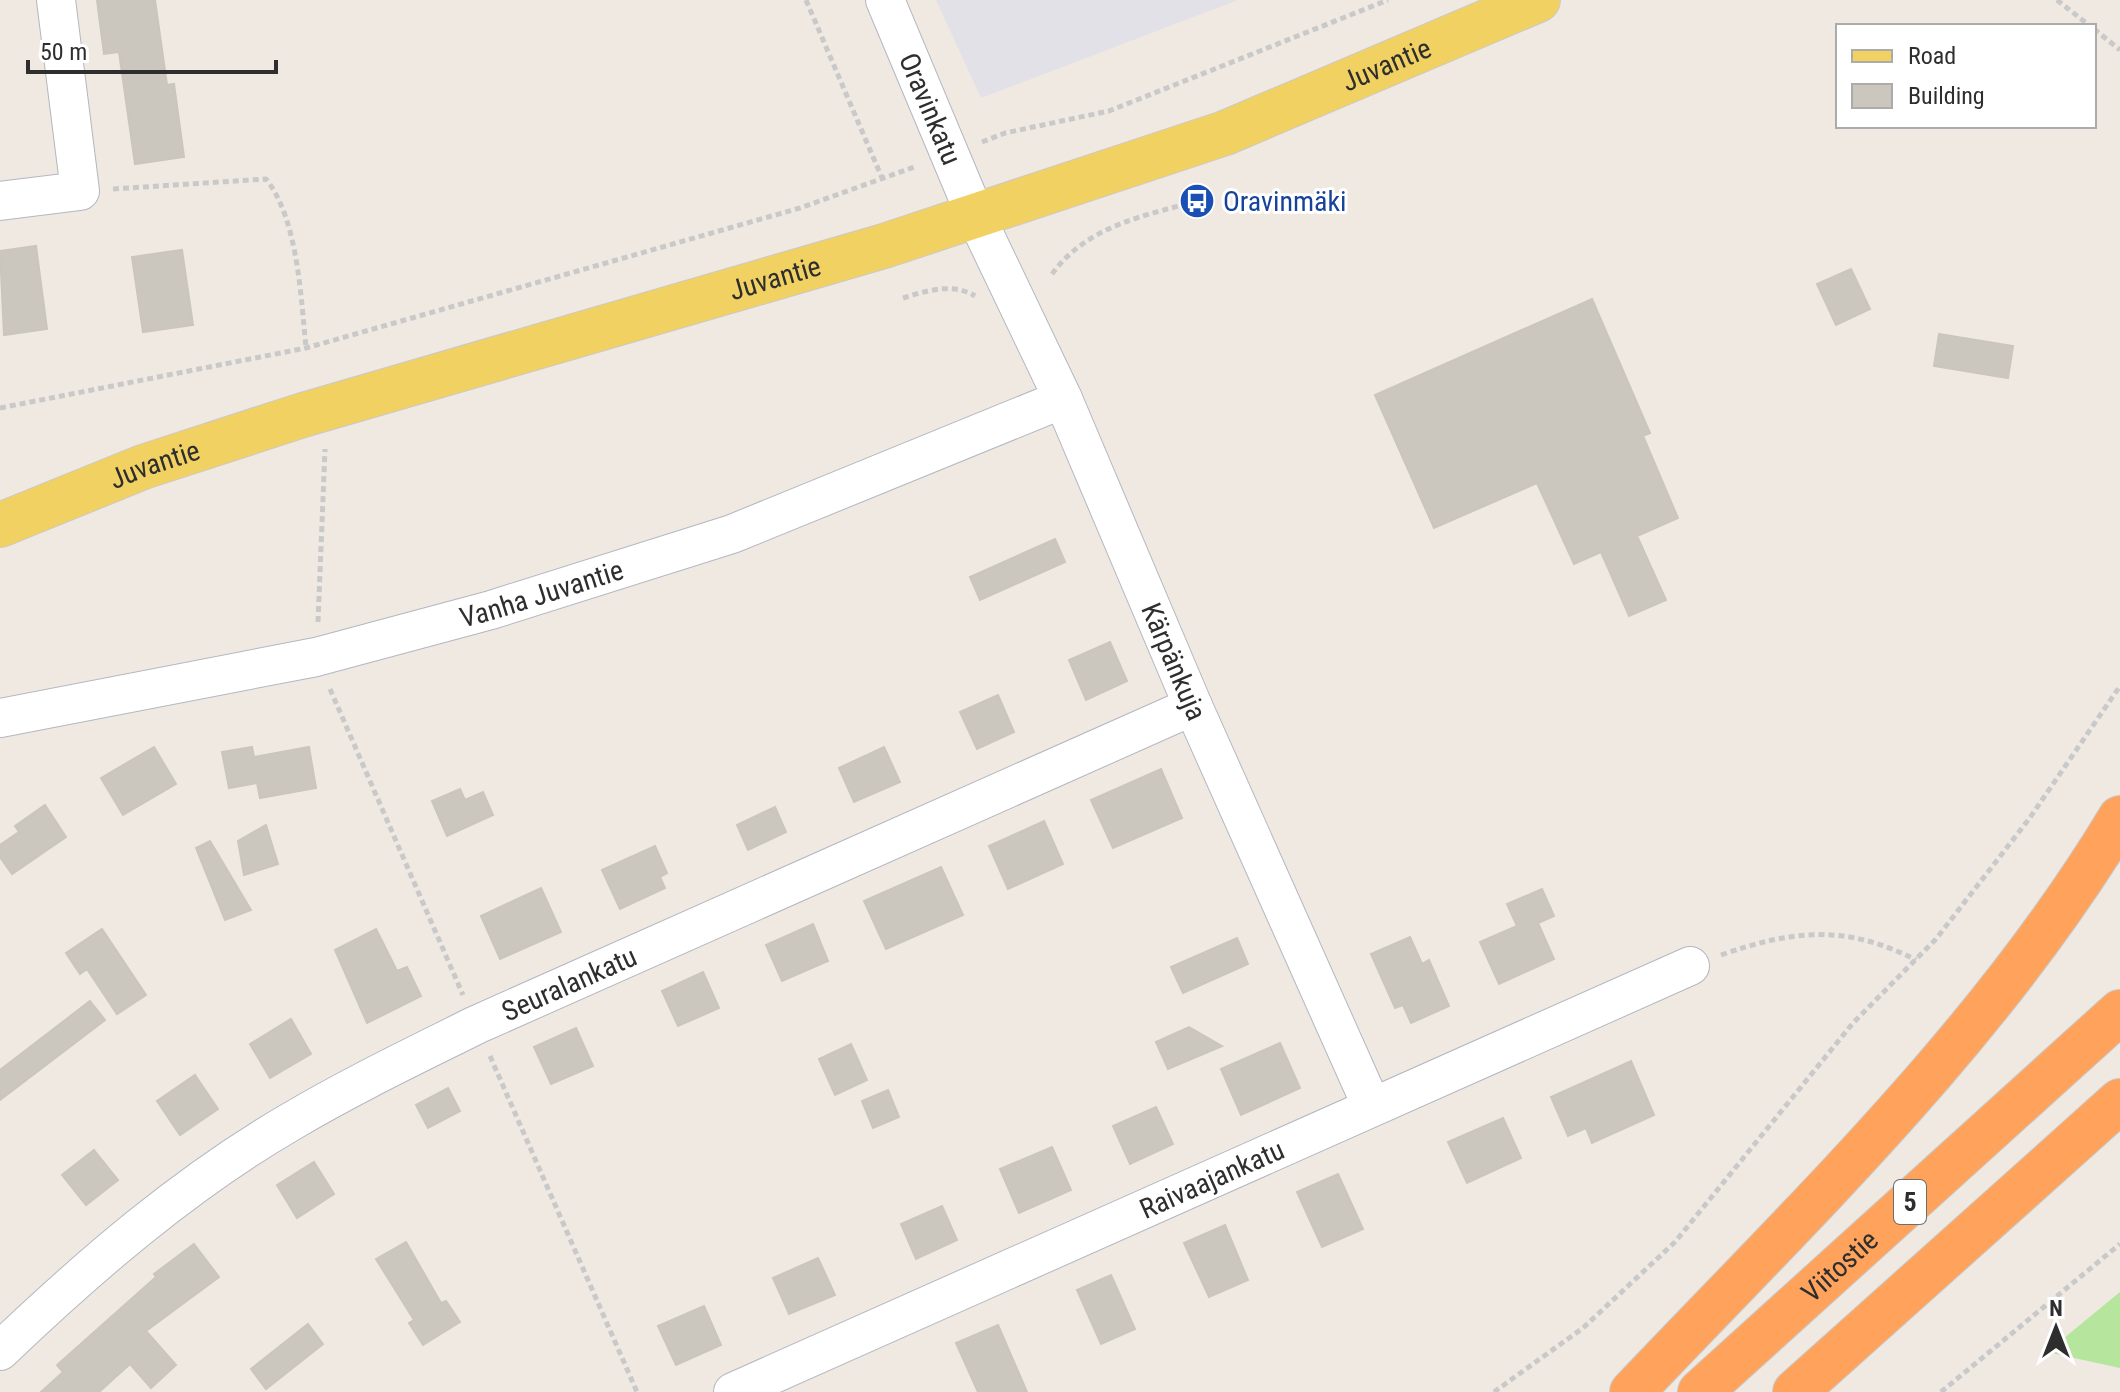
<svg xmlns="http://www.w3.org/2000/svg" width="2120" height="1392" viewBox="0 0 2120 1392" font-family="'Roboto Condensed',sans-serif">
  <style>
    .industrial { fill: #e3e1e8 }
    .green { fill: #b6e59e }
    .building { fill: #cbc7bf; stroke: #cbc5ba; stroke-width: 2 }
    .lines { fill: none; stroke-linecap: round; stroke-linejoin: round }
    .minor-casing { stroke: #b4b7c1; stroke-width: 40 }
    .major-casing { stroke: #c9c9c9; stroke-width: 46 }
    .highway-casing { stroke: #c9c9c9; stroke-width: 46 }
    .path { stroke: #c9c9c9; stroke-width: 5; stroke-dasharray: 6 4; stroke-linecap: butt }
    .minor { stroke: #fff; stroke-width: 38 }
    .major { stroke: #f2d163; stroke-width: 44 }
    .highway { stroke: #ffa35c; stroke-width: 44 }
    .labels { text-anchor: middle; stroke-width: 6; stroke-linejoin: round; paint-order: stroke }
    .shield { fill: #fff; stroke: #6d6d6d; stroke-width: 2 }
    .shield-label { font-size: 26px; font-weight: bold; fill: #2e2e2e }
    .street-label { font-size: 28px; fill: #2e2e2e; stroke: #fff }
    .transit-label { font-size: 28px; fill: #164399; stroke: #fff; text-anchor: start }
  </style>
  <rect width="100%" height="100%" fill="#efe9e1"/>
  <path class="industrial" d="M 936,0 L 1238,0 L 981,98 Z"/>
  <path class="green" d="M 2120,1292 L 2120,1368 L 2047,1352 Z"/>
  <path class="building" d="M 97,0 L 155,0 L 167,85 L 174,84 L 184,157 L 135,164 L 119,52 L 104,54 Z
    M 36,246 L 47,329 L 4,335 L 0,251 Z
    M 182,250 L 193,325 L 143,332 L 132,257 Z
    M 1851,269 L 1870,309 L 1836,325 L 1817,284 Z
    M 1592,299 L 1650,433 L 1643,436 L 1678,518 L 1637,536 L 1666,600 L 1629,616 L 1601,552 L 1574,564 L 1537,483 L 1434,528 L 1375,395 Z
    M 1939,334 L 2013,346 L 2008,378 L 1934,366 Z
    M 1055,539 L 1065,562 L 980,600 L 970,577 Z
    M 1110,642 L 1127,681 L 1086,700 L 1069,660 Z
    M 998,695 L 1014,732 L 977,749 L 960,712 Z
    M 154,747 L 176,784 L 123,815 L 101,778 Z
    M 252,747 L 254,757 L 309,747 L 316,788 L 260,798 L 257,783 L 229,788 L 222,752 Z
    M 884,747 L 900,782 L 854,802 L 839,768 Z
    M 1161,769 L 1182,818 L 1113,848 L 1091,800 Z
    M 460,789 L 465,800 L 483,792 L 493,815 L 447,836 L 432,801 Z
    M 45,805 L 66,837 L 12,874 L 0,857 L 0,845 L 19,832 L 15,826 Z
    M 775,807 L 786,832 L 748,850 L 737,825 Z
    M 1044,821 L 1063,864 L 1008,889 L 989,846 Z
    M 266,825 L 278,864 L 244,875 L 238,841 Z
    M 210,841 L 251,910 L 225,920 L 196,848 Z
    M 655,846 L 667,873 L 660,877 L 665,888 L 620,909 L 602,870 Z
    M 941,867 L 963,915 L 886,949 L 864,901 Z
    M 541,888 L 561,932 L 500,959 L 481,916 Z
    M 1542,889 L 1554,916 L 1538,923 L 1554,959 L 1499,984 L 1480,942 L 1517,926 L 1507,904 Z
    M 813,924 L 828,961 L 782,981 L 766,945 Z
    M 102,929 L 146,995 L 117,1014 L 87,969 L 80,974 L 66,953 Z
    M 376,929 L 397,971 L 407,967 L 421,996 L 367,1023 L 335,950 Z
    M 1410,937 L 1422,964 L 1429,960 L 1449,1006 L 1411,1023 L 1403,1005 L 1395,1008 L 1371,954 Z
    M 1237,938 L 1248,964 L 1183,993 L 1171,967 Z
    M 703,972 L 719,1008 L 678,1026 L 662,991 Z
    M 90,1001 L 105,1020 L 0,1100 L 0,1070 Z
    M 291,1019 L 311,1054 L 270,1078 L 250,1044 Z
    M 1189,1027 L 1222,1046 L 1168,1069 L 1156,1042 Z
    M 576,1028 L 593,1066 L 551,1084 L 534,1047 Z
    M 1280,1043 L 1300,1088 L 1241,1115 L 1221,1069 Z
    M 851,1044 L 867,1080 L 835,1095 L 819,1059 Z
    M 1631,1061 L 1654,1115 L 1592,1143 L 1586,1128 L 1568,1136 L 1551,1097 Z
    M 195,1075 L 218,1109 L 180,1135 L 157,1101 Z
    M 448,1088 L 460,1111 L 428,1128 L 416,1105 Z
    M 888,1090 L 899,1117 L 873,1128 L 862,1101 Z
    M 1156,1107 L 1173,1144 L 1130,1164 L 1113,1126 Z
    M 1503,1118 L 1521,1158 L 1467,1183 L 1448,1142 Z
    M 1052,1147 L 1071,1190 L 1019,1213 L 1000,1169 Z
    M 94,1150 L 118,1180 L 86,1205 L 62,1175 Z
    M 314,1162 L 334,1194 L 297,1218 L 277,1185 Z
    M 1338,1174 L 1363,1229 L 1322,1247 L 1297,1192 Z
    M 942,1206 L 957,1240 L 916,1259 L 901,1224 Z
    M 1225,1225 L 1248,1280 L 1209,1297 L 1184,1243 Z
    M 406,1242 L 441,1303 L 446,1301 L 460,1322 L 423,1345 L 409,1323 L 414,1320 L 376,1259 Z
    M 194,1244 L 219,1277 L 146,1331 L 176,1365 L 151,1388 L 130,1364 L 99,1392 L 41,1392 L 63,1372 L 57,1365 L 156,1277 L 154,1274 Z
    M 818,1258 L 835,1295 L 789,1314 L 773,1278 Z
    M 1111,1275 L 1135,1329 L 1101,1344 L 1077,1290 Z
    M 704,1306 L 721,1345 L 676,1365 L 658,1326 Z
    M 308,1324 L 323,1344 L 266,1389 L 251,1369 Z
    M 998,1325 L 1027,1392 L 978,1392 L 956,1343 Z"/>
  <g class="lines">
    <defs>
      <g id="minor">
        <path id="s1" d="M 885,0 L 976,217 L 1063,399 L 1193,706 L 1372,1107"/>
        <path d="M 0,201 L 80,191 L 56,0"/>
        <path id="s2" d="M 0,718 L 316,657 L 491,610 L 732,534 L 1063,399"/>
        <path id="s3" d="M 0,1351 C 89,1266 185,1183 292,1121 C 351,1086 414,1056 476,1025 L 1193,706"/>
        <path id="s4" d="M 733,1392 L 1690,966"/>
      </g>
      <g id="major">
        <path id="s5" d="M 0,525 L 143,467 L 303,415 L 884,246 L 1225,133 L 1538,0"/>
      </g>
      <g id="highway">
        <path d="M 1632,1392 C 1804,1211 1991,1033 2120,818"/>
        <path id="s6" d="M 1700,1392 L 2120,1012"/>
        <path d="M 1795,1392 L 2120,1101"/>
      </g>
    </defs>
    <use href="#minor" class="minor-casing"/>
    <use href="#major" class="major-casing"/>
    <use href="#highway" class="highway-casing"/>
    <path class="path" d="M 806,0 L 882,178
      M 2057,0 L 2090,26
      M 2094,29 L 2120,50
      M 982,142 L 1005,133 L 1109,111 L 1388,0
      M 113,189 L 266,179 C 298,219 301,298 306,348
      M 1052,274 C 1087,226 1143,216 1197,201
      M 903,298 C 926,291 952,282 975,296
      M 0,408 L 306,348 L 800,208 L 917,166
      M 318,622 L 325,449
      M 330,689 L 463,995
      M 1721,955 C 1793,930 1846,924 1916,960
      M 490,1056 L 637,1392
      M 1494,1392 L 1583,1328 L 1675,1242 L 1853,1023 L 1936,939 L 2029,819 L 2120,686
      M 1941,1392 L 2120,1244"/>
    <use href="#minor" class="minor"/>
    <use href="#major" class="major"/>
    <use href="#highway" class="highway"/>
  </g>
  <defs>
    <symbol id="bus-disc" viewBox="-11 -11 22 22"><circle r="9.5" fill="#1a4fb4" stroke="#fff"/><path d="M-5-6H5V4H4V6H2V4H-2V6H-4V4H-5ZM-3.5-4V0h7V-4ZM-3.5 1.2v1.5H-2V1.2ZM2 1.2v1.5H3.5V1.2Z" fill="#fff"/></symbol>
  </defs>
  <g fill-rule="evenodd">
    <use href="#bus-disc" x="1177" y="181" width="40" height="40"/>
  </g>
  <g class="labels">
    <rect class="shield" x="1894" y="1180" width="32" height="44" rx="6"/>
    <g class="shield-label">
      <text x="1910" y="1211">5</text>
    </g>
    <g class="street-label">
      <text dy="10" stroke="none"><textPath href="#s5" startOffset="1462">Juvantie</textPath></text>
      <text dy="10" stroke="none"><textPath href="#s1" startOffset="118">Oravinkatu</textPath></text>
      <text dy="10" stroke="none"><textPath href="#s5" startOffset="814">Juvantie</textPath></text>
      <text dy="10" stroke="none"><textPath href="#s5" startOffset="166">Juvantie</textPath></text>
      <text dy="10" stroke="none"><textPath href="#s2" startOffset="556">Vanha Juvantie</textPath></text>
      <text dy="10" stroke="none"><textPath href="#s1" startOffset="722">Kärpänkuja</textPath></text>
      <text dy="10" stroke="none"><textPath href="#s3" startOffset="682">Seuralankatu</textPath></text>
      <text dy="10" stroke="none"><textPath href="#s4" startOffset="524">Raivaajankatu</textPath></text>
      <text dy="10" stroke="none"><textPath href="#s6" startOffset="188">Viitostie</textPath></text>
    </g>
    <g class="transit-label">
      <text x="1223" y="211">Oravinmäki</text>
    </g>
  </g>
  <rect x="1836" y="24" width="260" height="104" fill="#ffffff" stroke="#ababab" stroke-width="2"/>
  <rect x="1852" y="50" width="40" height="12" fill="#f2d163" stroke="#ababab" stroke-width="2"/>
  <text x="1908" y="64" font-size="24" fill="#2e2e2e">Road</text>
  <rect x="1852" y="84" width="40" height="24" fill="#cbc7bf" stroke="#ababab" stroke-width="2"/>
  <text x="1908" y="104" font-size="24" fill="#2e2e2e">Building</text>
  <g transform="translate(2056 1328)" stroke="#ffffff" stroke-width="6" paint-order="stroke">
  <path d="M0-6L14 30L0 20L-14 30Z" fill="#2e2e2e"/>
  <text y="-12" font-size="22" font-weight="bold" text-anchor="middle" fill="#2e2e2e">N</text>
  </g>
  <path d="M28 60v12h248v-12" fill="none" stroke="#2e2e2e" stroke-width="4"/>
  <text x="40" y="60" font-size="24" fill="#2e2e2e" stroke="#ffffff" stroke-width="6" paint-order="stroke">50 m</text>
</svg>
